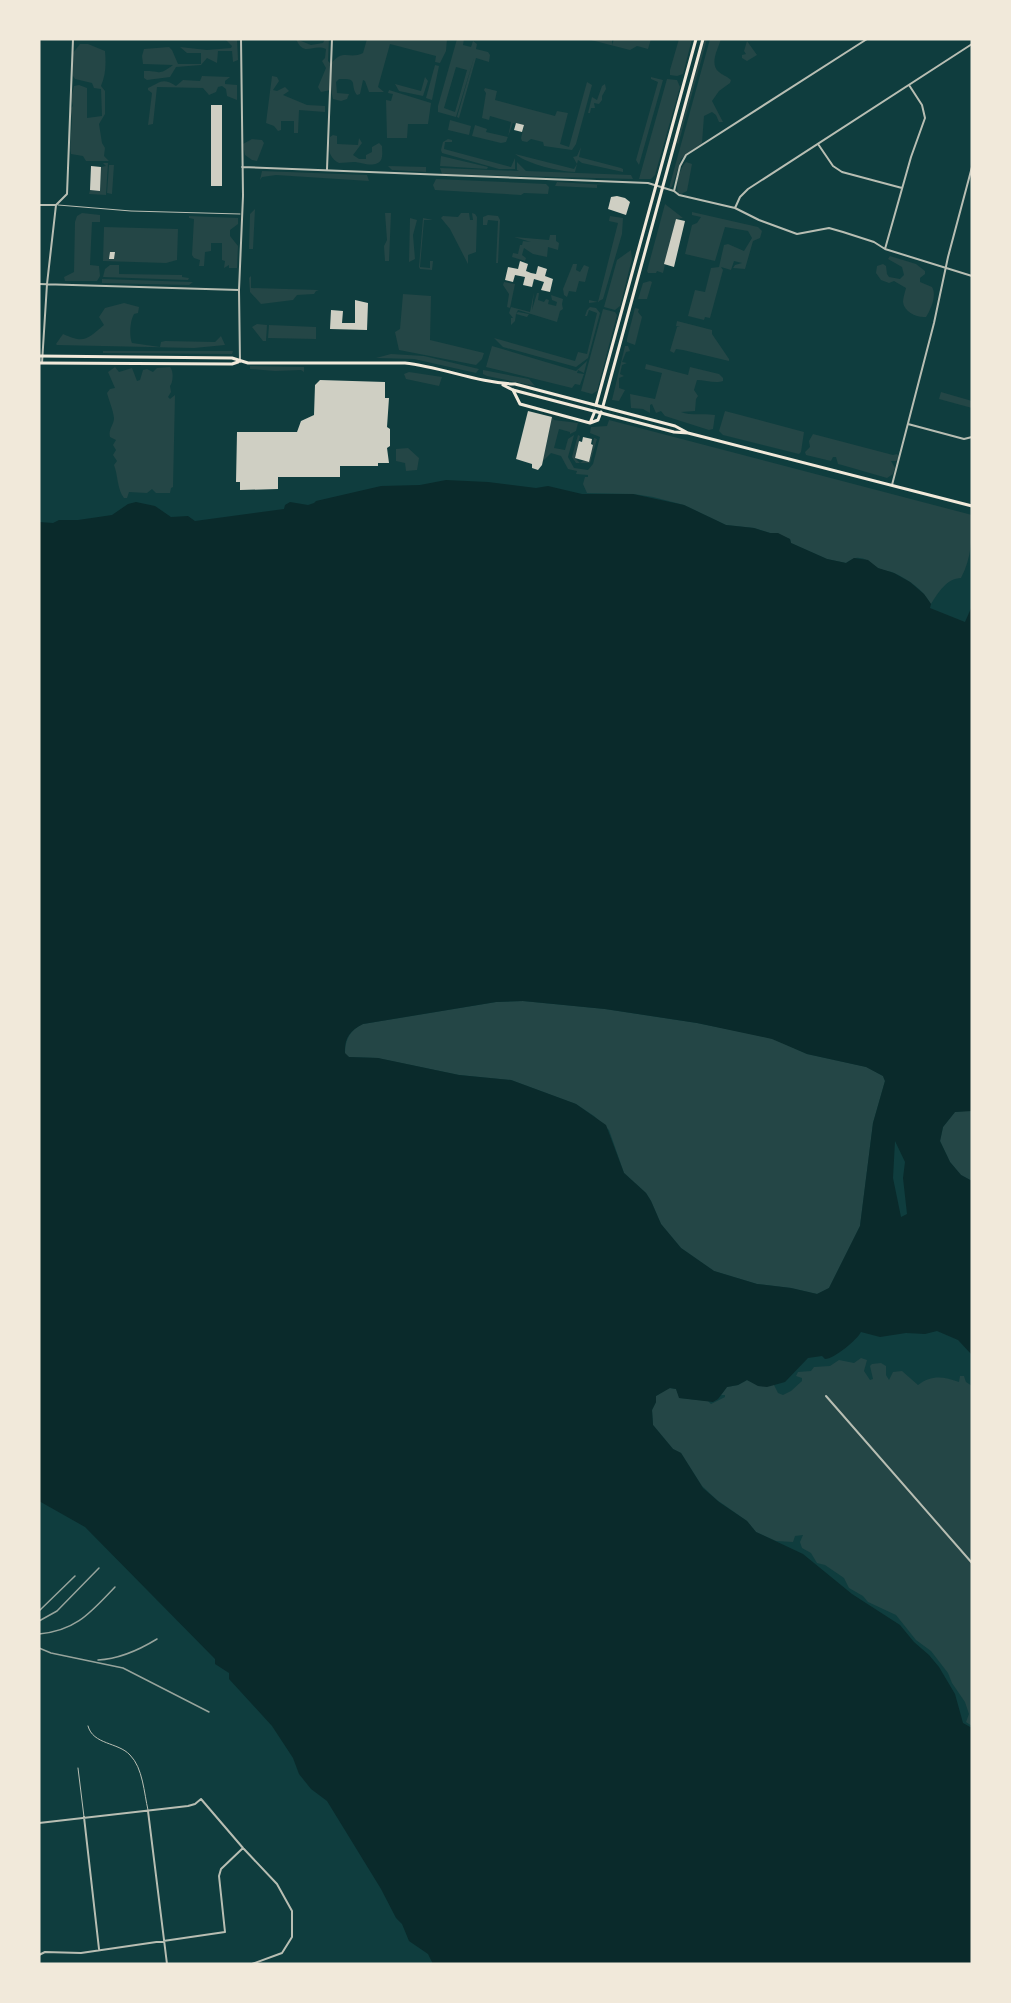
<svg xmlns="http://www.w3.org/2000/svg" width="1011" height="2003" viewBox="0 0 1011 2003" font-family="Commissioner,sans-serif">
<rect width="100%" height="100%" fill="#0f3d3e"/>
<!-- green -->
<path fill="#244646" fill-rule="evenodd" d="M225,39H237L238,60L233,62L232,51H218L217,63L207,58L201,65L176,67L170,77L147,80L144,78V71C161,70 157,77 173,65L143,64L142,56L144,49L169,47L172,50L178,64H201V53H187L180,47L207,50L231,48L232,46Z
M296,39L311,45L323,43L325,39H329L328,61L331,64C343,48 349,60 363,53L367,39H447L446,51L440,63L435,62L436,56L390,44L378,87L384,92H369L365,81L363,80L360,94L357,95C349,84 360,78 339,79L336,82L337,93L349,94L347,99L341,101L333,99L331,90L321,92L318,87L326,68L322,61L325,58L326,49C313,43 304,58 296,39Z
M457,39H464L463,45L471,47L473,41L477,44L476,49L488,52L490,55L489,62L476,58L459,118L457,117L474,58L456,117L438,112V106ZM456,67L467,70L455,112L444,108Z
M587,39H612V45L614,39H651L648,49L637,46L630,50Z
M679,39H692L683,74L677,76L670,75V70Z
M705,39H707L678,145L677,142Z
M710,39H721C718,49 709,64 719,72C722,75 727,76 731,80L730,83L719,91L712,101L723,122H719L716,115L712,112L704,116L702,143L681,159L672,187L669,188Z
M747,41L757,55L747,61L742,58V55L746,54L744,51Z
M80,44H88L105,51C106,63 106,75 101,86L105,91V114L99,124L102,143L105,148L104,156L109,161H86L83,156L71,154C68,139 75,123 70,109L73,106L71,98L74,86L79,85L87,88V118L102,116L101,89L94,88L92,83L75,79L73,76V53Z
M435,65L439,66L432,100L426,98Z
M202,76L230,77L225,81V84L237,85V100L227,96L226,89L222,86L218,87L216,92L209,95L203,88L157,87L153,124L148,125L152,93L148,90V88C160,83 162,77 176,86L183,80L200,81Z
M272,76L277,77L279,81L273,90L277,91L285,87L289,91L283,95L307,105L325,106V112L299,110L298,133H294V121H281V130L278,131L274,126L266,123Z
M425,77L428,81L423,96L399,91L395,84L421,91Z
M651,77L663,80L639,165L636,160L658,82L651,79Z
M667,79L677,80L680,87L655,175L651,179H639Z
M587,82L592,85L576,144L572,150L544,146L543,142L531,139L527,142L522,141L521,138L524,126L513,123L506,142L501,143L472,136L475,125L487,129L486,132L508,137L511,122L490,116L489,120L482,118L486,93L484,90L485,88L497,91L495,100L555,116L557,111L568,113L560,144L569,147Z
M605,84L606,89L602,96V100L599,104L594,103L595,108H591L590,113H588L592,97L597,100L602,86Z
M389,90L431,103L428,124H408L407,138H387L386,100L391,101L393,94L388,93Z
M450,120L471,126L469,135L448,130Z
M333,135L337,136V144L358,145L359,138L362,143L353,155L359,159H366V155L372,152V147L379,143L382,146C382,150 383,156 381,160C375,169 361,162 354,162C349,162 344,163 339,163C328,157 328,149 330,137Z
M252,139L262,140L264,143L257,161L252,160L245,155L243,144Z
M448,139L452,140V142H445L444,149L511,167L515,158V169H499L442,153L441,150L443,142Z
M581,147L579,157L621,168L623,169V172L582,163L578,160L575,172C557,171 530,165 515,154L574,169L577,164L573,157L577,156Z
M441,156L488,167L487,169L440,166Z
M517,162L526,171L631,175L633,179L442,174L440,168L519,171L517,170Z
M686,162L692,164L687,191L681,194L678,193C675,184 680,168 686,162Z
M103,163H108L106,195L89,194L90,190H100L101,167L106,166Z
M109,165H114L112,194L107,193Z
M388,166L426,167V172L392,170Z
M262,171L367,175L369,181L276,175L262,177L260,180Z
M436,179L546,184L549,187L548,194L524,193L521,195L435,190L433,185Z
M557,182L606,185L597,184V188L555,186Z
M665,204L683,218L676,219L663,273L657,271L656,273H648L647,271Z
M255,209L253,249H249L250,214Z
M692,212L758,227L762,231L760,238L753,241L745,269L733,268L735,265L742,263L734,261L731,270L721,267L723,270L710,318L705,317L704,320L688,316L695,290L705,292L711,268L719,267L724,245L728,244L744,251L752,238L748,231L725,227L715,261L685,254L692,225L697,223L701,217L692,215Z
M82,213L100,215V222H92L90,265L99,266L100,276L97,281H65L64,277L74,272L75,222L77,216Z
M385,213H391L389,261H385L384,246L387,240Z
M461,213H469L470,220H473L472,213L475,214L477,217L476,252L468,255V264L450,229L441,218L443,216L458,217Z
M488,215L498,216L500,220L498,263H496L498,221L488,220L487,225H483V217Z
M189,216L238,218V224L230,230V236L238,246L237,268H229V265L224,268L225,261L222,260V243H211V251L205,252L204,266H199L200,260L194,258L192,255L194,219L189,218Z
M610,216L623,218L622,234L603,299L597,302L589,303V300L598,302L618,223L609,221Z
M410,218L417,220L413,235L415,259L409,262Z
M423,218L433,220H424L420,267L430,268V261H433L432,270L420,269L419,267Z
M104,227L178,229L177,260L166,263L103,261Z
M550,235H556V241L559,243L558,250L548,247L547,257L533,254L524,248L522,255L526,258L525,261L512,257L513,253L518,254L520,245H522L523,241L531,242L514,237L549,240Z
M631,250L632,259L620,306L615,310L604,307L617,260Z
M890,256L916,264L925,271V274L920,278V282L932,287C937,295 931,309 926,317C917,318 904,312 903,302C903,298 905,292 906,288L894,281L889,283L881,280L876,273L877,266L883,264L886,266L887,274L889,277L900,279L904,275L902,267L888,259Z
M573,264H577L576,270L580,272L584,265L589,267L585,282L579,281L576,292L569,291L567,297L564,295L563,289Z
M110,265H119V274L182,275V277L189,278L188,280L103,277L105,269Z
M251,276V288L319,290L316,291L314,294L297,295L293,300L261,304L250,292L249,278Z
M102,279L193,282L189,285L102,283Z
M650,281L652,282L647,299H638L643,283Z
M504,282L515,284L510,308L507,307L509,294L503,285Z
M534,292L532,310L537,293H539L538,300L544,302L546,299L549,300L548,304L556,306L557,302L552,300L551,295L563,299L562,304L563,309L560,311L557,322L518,310L516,314L518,312L529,314L527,317L516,314L515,321L511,325V318H513L509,313L511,307L530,312Z
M403,294L431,296L430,340L484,353L482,359L476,365L399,350L395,332L400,329Z
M124,303L139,307L138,313L134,314C130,321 129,336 132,343L160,347L161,342L165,341L215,342L221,336L225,345L194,348L57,345L56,344L63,334C85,344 87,339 104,325L99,317L105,308Z
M590,307L596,308L600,313L588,358L576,367L503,347L494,338L575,361L578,352L587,354L597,313L589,310L587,316H585L587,310Z
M635,308L639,309L638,312L642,317L635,345L627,342V339Z
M603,309L615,312L617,315L597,391L592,394L581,391Z
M677,321L712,330V334L729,359V361L683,350L676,349L674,353L670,351L677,327H680L676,326Z
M257,324L267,325L266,341H263L252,327Z
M269,325L316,327V339L268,338Z
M492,346L576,371L587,361L584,373L578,370L577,373L584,374L580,385L575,384L572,388L486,367Z
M625,346H628L630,351L626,352L622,362L627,363L622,365L620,374L624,376L619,378V388L625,390L619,401L612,400Z
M103,351H233L232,354L103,353Z
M391,354L424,356L479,369L476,373L414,359L376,358Z
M646,364L688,375L690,367L719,374L723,378V381C716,384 705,380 697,380L694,390L698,396L696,399L695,411L681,412C691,416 704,413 715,415L713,429L709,430L665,416L661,411L656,413L652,404L650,405V413L643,409L631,408L630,394L655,399L662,373L645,369Z
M250,366L304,367V372L301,370L275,371L250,369Z
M170,367C174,371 173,383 170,386L171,392L168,397L170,399L175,395L173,487L171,488L170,493H156L152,489L147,493L129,492L127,498H124C117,489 118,475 114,465L117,461L113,455L116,450L113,445L116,440L110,437C108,429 114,425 114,418C113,409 109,401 107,393L110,389L115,388L108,372L115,367L119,372L132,368L137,381L140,380L143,370L147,369L153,372L157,368Z
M483,370L529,379L535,386L487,376L483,374Z
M409,372L442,377L439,386L406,379L404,374Z
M941,392L972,401V408L939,399Z
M725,411L804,432L801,452L799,454L723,435L719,431Z
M552,417L554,420L578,423L576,431L570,434V432L559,429L554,448L565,450L568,439L574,435L568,457L574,468L588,470L593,464L600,437L590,433L591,427L607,426L609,420L972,515C972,537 972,557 961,578C947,578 938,593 931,604C923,590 908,579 894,573C890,571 885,571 880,569C873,566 868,558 859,558C854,557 850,561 846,563L827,559L791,543L790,539L754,528L726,525L684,505L653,497L633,494L587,493L583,484L585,477H588V475L576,474L577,471L568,469L561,456L551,453L542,462Z
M813,434L893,455L897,454L899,457L896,461H891L895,468L893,474L887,478L842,465L838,464L836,457H833L831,461L806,455L805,452L810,447L809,441Z
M578,435L580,436L575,458L580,463L583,461H589L594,438L597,439L590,463H576L572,457Z
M408,448L419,458L417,470L406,471L405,463L396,461V449Z
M523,1001L605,1009L697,1023L772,1038L807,1054L867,1067L883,1076L885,1081L873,1123L860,1226L829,1288L817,1294L791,1288L757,1284L714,1271L681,1248L661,1224L651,1201L646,1193L624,1173L609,1130L594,1116L576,1104L511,1080L459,1075L377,1058L349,1057L345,1054C345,1039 350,1030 363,1024L496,1002Z
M965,1111H972V1181L961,1175L950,1162L940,1141L943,1127L955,1112Z
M861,1358L867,1360L864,1371L870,1380L873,1379L870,1366L872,1364L881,1363L886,1366V1375L889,1380L893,1372L902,1371L918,1385C931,1375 943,1376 959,1382L960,1376H964L966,1382L972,1386V1726L966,1722L969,1714L965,1702L952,1683L948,1673L931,1651L916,1640L896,1615L868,1602L863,1596L849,1588L844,1578L825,1565L817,1563L811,1553L802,1548L800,1542L803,1535L795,1536L793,1542L776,1541L756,1532L747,1521L717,1500L702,1486L681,1453L673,1449L653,1425L652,1410L656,1402V1396L669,1388L676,1389L680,1398L708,1401L711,1404L725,1397V1395H721L727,1387L738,1385L747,1380L760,1386L774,1385L778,1393L783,1395L791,1391L802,1381V1378L796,1376L798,1372L811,1371L814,1367L830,1366L839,1360L854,1363Z"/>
<!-- water -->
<path fill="#0a2a2b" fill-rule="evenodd" d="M446,480L488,482L536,488L548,486L582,494H633L684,505L726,525L754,528L770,533H778L790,539L791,543L827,559L846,563L854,558L868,560L878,568L894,573L910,582L924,594L931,604L930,608L965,622L972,606V1111L955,1112L943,1127L940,1141L950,1162L961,1175L972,1181V1355L958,1340L937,1331L925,1334L906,1333L880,1337L861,1332C857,1340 834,1359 825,1359L822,1356L808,1358L785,1382L767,1387L758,1386L747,1380L738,1385L727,1387L718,1399L713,1402L679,1398L676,1389L670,1388L656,1396V1402L652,1410L653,1425L673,1449L681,1453L703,1488L719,1502L747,1521L756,1532L803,1554L852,1594L900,1625L914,1642L929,1655L939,1667L955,1694L963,1723L972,1728V1964H433L428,1954L409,1941L402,1924L396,1918L381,1889L327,1801L311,1789L299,1774L293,1758L272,1726L229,1679V1673L215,1664V1659L85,1527L39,1501V522L53,523L59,520H78L112,515L128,504L136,502L155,506L171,517L188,516L195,521L284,509L285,505L290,502L308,505L314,503L316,501L381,486L420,485ZM523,1001L605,1009L697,1023L772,1039L807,1054L866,1067L883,1076L885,1081L873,1123L860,1226L829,1288L817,1294L791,1288L757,1284L714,1271L681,1248L661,1224L651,1201L646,1193L624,1173L606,1125L576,1104L511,1080L459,1075L378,1058L349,1057L345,1053C344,1039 350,1030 363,1024L496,1002ZM895,1141L905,1162L903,1178L907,1214L901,1217L893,1178Z"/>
<!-- building -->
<path fill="#cfcfc3" d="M211,105H222V186H211Z
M516,123L524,125L522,132L514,130Z
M91,166L101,167L100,191L90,190Z
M617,196L625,198L630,202L626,215L608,209L611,197Z
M676,219L685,221L674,267L664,264Z
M110,252H115L114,259H109Z
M520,261L528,264L526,271L531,273L536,274L538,266L547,269L545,276L553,279L550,292L541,290L544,282L534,279L532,287L523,285L525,277L515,275L513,282L505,280L508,267L518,269Z
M355,300L368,303L367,330L330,329L331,310L343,311L342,323H355Z
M320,380L385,382V398H389L387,427L390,429V446L387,448L389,463H378V466H340V477H278V489L240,490V482H236L237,432H297L301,421L314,415L315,385Z
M528,411L552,417L542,465L538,470L532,468V464L516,459Z
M583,437L592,439L591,444L593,445L589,462L575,458L579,441L582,442Z"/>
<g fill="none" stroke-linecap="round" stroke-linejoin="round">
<!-- service -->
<path stroke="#b8beb3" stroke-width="1" d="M58,205L131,211L240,214
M88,1726C93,1745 118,1742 130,1755C143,1768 144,1793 148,1810
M78,1768L84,1817"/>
<!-- minor -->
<path stroke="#b8beb3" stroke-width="2" d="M818,144L833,166L842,172L902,188
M242,167L648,183L674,191L679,195L735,208L759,220L797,234L829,228L843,232L874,242L885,249L972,276
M327,169L332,39
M674,191L680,166L686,155L867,39
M39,205H56
M735,208L740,197L748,189L972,44
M885,249L911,157L925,118L922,105L909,85
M39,284L239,290
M240,362L239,290L243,196L241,39
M42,363L47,284L56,205L67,194L73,39
M908,424L964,439L972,437
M892,485L934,323L948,257L972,167
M826,1396L972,1563
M148,1811L167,1964
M84,1817L99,1949
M39,1823L188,1806L195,1804L201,1799L243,1848L277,1884L292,1911V1937L282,1953L252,1964
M39,1955L45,1952L81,1953L225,1932L219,1876L221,1869L243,1848"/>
<!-- secondary -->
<path stroke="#f1e9da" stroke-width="3" d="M513,390L520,404L590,423L598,420L601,412
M596,405L696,39
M603,406L703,39
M590,423L595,411"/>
<!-- primary -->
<path stroke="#f1e9da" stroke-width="3" d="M39,356L232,358L248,363H405C442,367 478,383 515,384L675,426L688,433
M39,363L232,364L238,362
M503,385L513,390L674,432L688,433L972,506"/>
<!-- rail -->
<path stroke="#97a49c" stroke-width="1.5" d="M39,1611L75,1576
M39,1621L57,1611L99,1568
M39,1634C76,1631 91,1612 115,1587
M39,1648L51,1653L123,1668L209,1712
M98,1660C120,1659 139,1650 157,1639"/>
</g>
<!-- border -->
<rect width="1011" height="2003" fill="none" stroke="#f1e9da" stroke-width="81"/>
</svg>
